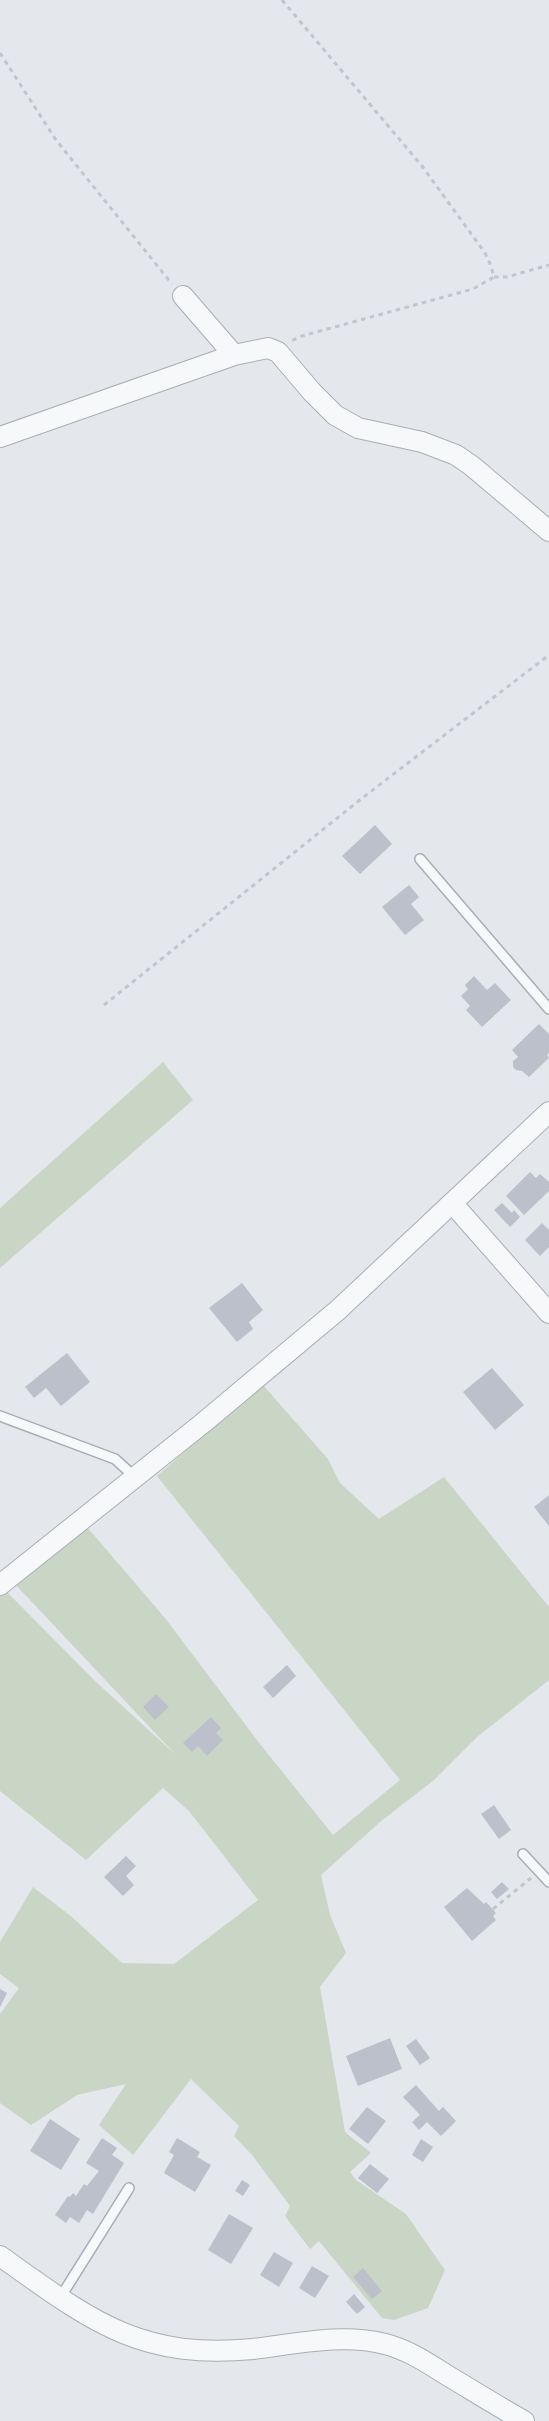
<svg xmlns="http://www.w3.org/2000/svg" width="549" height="2421" viewBox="0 0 549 2421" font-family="Cabin,sans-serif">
<rect width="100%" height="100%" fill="#e4e7ec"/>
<!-- green -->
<path fill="#c9d6c5" d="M163,1062L193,1100L0,1268V1208Z
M262,1384L328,1459L340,1483L379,1519L444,1477L549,1607V1680L477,1737L434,1780L380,1822L321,1875L330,1915L346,1953L320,1987L345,2132L371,2153L350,2172L356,2180L406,2214L445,2270L428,2308L394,2320L382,2318L319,2241L310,2249L285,2216L290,2206L252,2155L234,2136L239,2126L191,2079L133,2155L99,2125L126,2084L77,2095L31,2125L0,2103V2014L19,1988L0,1974V1942L33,1887L72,1917L122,1963L174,1964L258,1900L189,1811L163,1788L86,1860L0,1791V1593L4,1589L95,1681L175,1754L13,1582L87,1527L165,1618L260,1744L333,1835L400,1780L157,1476Z"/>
<!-- building -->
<path fill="#bbc0ca" d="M375,825L392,844L360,874L342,856Z
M409,885L419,897L411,904L424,920L405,935L382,907Z
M474,976L487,990L495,983L511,1000L482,1027L466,1010L470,1006L461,996L468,989L465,985Z
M539,1024L549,1034V1053L547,1055L549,1058L529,1077L522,1071L516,1070L513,1067V1061L518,1057L512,1050Z
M530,1172L536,1178L540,1174L549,1182V1191L524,1215L506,1196Z
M502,1203L512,1213L514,1210L520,1217L510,1227L494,1210Z
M542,1223L549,1230V1247L540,1256L525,1240Z
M242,1283L263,1310L249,1322L253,1329L237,1342L209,1308Z
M67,1353L90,1382L61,1406L46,1388L34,1398L25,1387Z
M492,1368L524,1405L495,1430L463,1392Z
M549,1495V1526L534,1507Z
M287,1665L296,1676L273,1698L263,1687Z
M156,1694L169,1707L155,1720L143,1707Z
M211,1717L221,1728L216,1733L223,1740L207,1756L198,1746L192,1752L183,1743Z
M494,1805L511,1830L499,1839L481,1814Z
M126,1856L136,1866L126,1876L134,1885L123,1896L104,1877Z
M502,1882L509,1889L497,1899L491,1892Z
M467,1888L484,1904L486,1902L496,1913L493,1916L496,1920L472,1941L444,1907Z
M0,1989L7,1993L0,2007Z
M390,2038L402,2069L358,2086L346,2056Z
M416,2039L430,2058L420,2065L406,2046Z
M416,2085L439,2111L443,2107L456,2121L441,2136L427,2122L419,2130L412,2122L420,2115L403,2097Z
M367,2107L386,2121L368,2144L349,2129Z
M50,2119L80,2139L61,2170L30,2151Z
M102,2138L117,2148L112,2155L124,2163L93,2214L87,2210L79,2223L70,2217L66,2223L55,2215L68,2196L70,2197L73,2193L76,2196L84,2184L87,2186L99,2171L86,2163Z
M177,2138L200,2152L197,2157L211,2165L195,2192L164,2173L174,2155L169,2152Z
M421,2139L433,2147L423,2162L412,2155Z
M370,2164L389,2179L377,2193L358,2178Z
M242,2180L250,2185L243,2196L235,2191Z
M229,2214L253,2228L231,2264L208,2250Z
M274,2252L293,2263L279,2287L260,2275Z
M312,2266L329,2276L315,2298L299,2288Z
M363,2268L382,2291L372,2299L353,2277Z
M354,2294L365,2307L357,2314L346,2302Z"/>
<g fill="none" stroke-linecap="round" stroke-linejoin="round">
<!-- service casing -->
<g stroke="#a9aeb7" stroke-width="12">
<path id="service" d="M420,859L549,1009
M0,1416L115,1459L136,1478
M523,1854L549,1882
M60,2298L129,2188"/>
</g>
<!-- minor casing -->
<g stroke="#a9aeb7" stroke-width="22">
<path id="minor" d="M183,296L234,355
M0,437L234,355L268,348L278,352L312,392L335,415L358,428L422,442L456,455L472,466L549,531
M453,1204L549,1313
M0,1585L203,1423L338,1310L549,1112
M0,2256C89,2319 138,2360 253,2349C296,2344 342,2333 385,2344C409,2350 429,2364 450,2377C475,2392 499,2407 524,2421"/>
</g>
<!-- path -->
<path stroke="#c2c5cb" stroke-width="3" stroke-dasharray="4.5 4.5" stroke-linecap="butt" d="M282,0L422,166L485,253L491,266L494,277L473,289L302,336L291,341
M0,53L56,140L172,284
M494,277H507L549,265
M104,1005L361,799L549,655
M493,1909L531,1878"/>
<!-- service -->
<use href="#service" stroke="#f7f8fa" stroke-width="9"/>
<!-- minor -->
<use href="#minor" stroke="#f7f8fa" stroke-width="20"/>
</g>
</svg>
